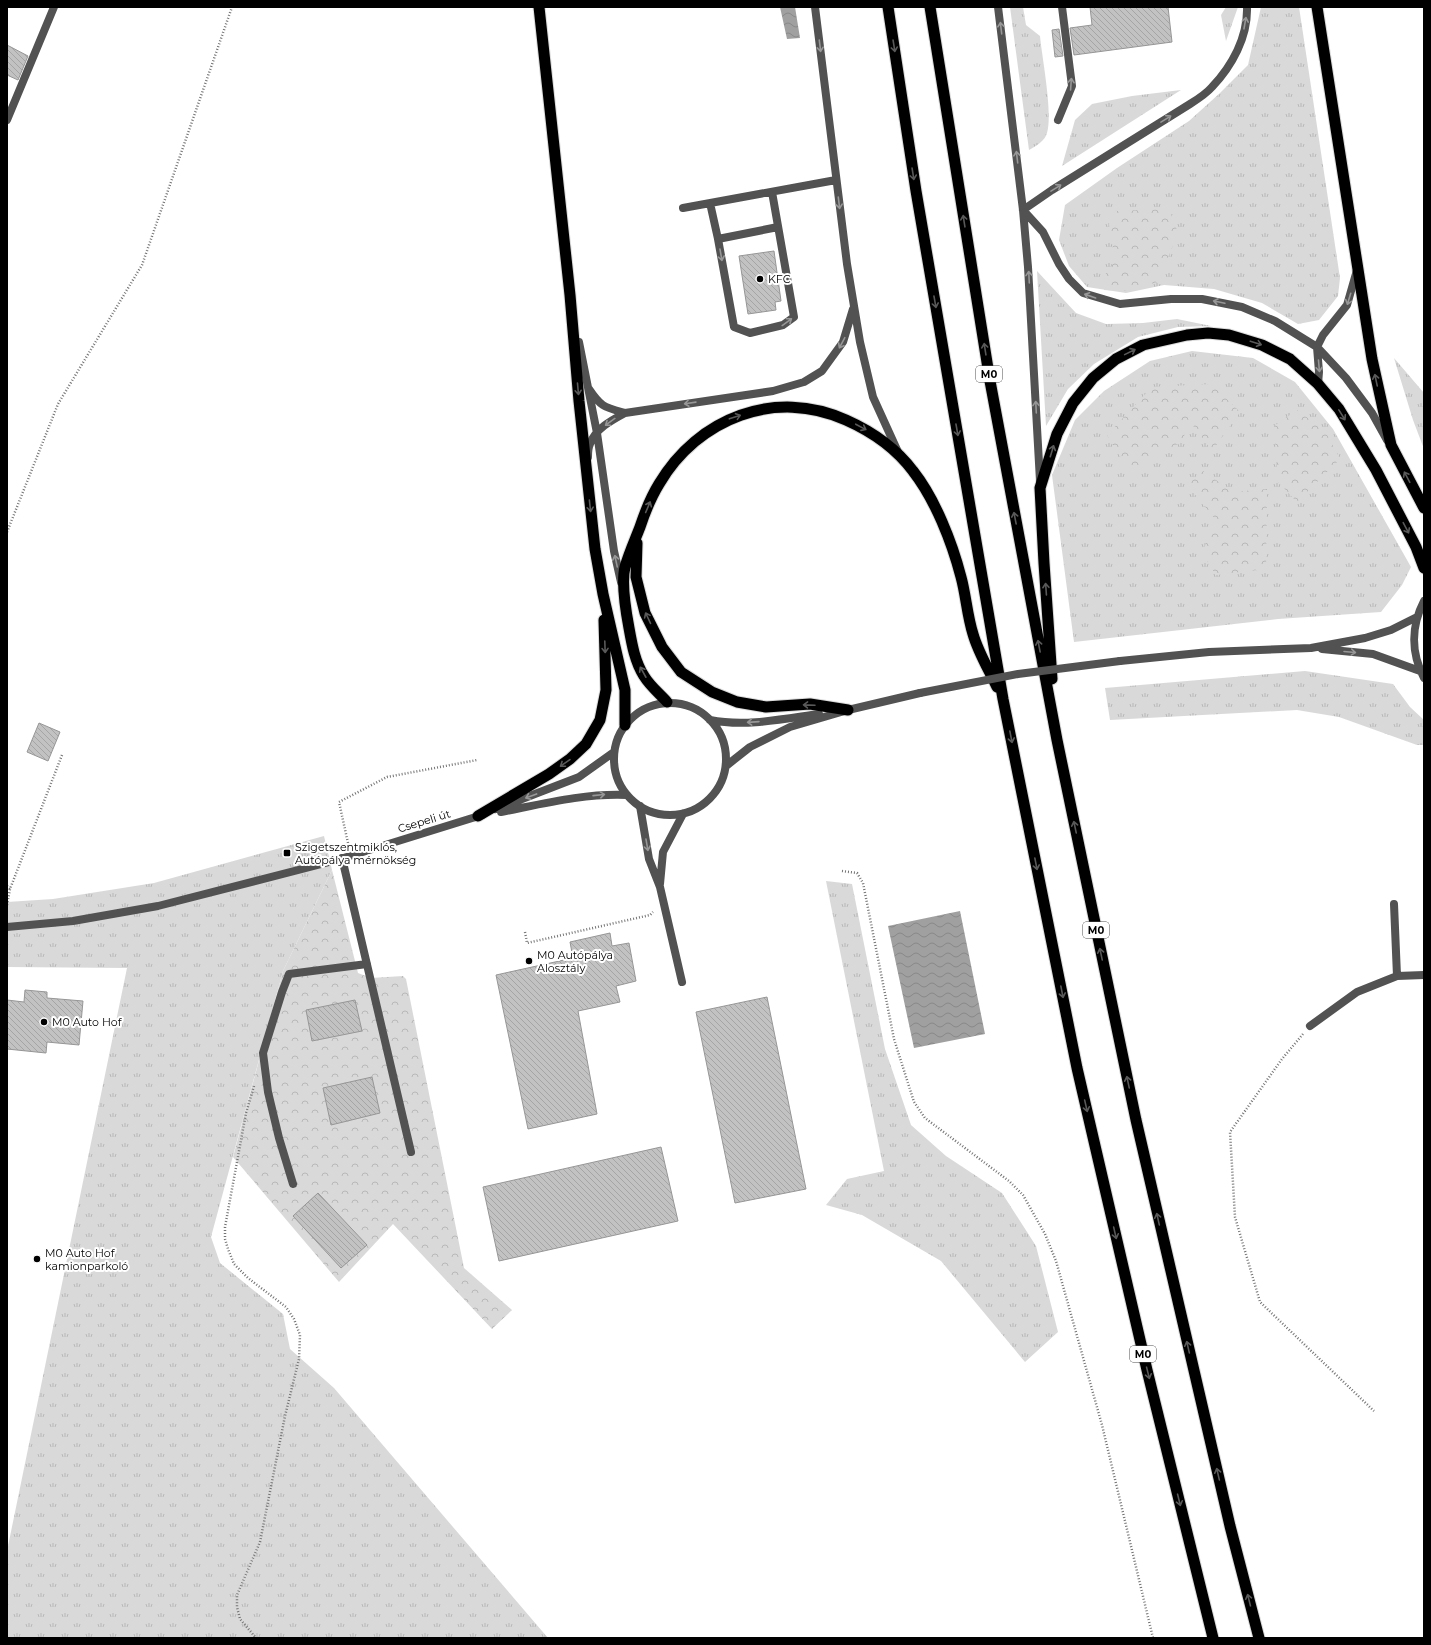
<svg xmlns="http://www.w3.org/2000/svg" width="1431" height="1645" viewBox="0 0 1431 1645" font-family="Montserrat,sans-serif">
<defs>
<pattern id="grass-tufts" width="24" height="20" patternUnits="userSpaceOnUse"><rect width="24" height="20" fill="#d9d9d9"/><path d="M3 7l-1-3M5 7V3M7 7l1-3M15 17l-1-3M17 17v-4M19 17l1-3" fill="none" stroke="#b8b8b8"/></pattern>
<pattern id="forest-crowns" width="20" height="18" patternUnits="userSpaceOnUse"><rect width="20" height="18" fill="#d9d9d9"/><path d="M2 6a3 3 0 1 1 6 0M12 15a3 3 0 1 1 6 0" fill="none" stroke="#b8b8b8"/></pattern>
<pattern id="water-waves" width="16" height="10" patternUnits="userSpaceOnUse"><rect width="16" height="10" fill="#a0a0a0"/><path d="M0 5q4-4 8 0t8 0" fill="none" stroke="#888"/></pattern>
<pattern id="building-back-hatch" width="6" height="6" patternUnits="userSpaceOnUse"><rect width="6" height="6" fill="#c2c2c2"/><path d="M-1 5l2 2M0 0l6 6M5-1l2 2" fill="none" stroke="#a5a5a5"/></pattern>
</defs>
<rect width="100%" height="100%" fill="#fff"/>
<!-- grass -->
<path fill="url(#grass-tufts)" d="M1010,7H1023L1026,25L1040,36C1042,58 1053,113 1047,133C1045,141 1036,146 1029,150Z
M1226,7H1238L1226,41L1221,15Z
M1261,7H1299L1340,278L1338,296L1319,320L1298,324L1262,303L1214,289L1164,285L1126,293L1087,287L1069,266L1059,240L1065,205L1117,168L1189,121L1220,93L1248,65Z
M1181,90L1062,166L1075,120L1092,104L1132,96Z
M1037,271L1076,313L1106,324L1143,323L1177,319L1211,326L1178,327L1138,337L1094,364L1068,389L1046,426Z
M1192,351L1253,358L1295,382L1333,429L1411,567L1402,585L1381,612L1278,619L1074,642L1052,475L1075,420L1104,391L1150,361Z
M1394,358L1424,393V449L1413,420Z
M1305,671L1393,684L1410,707L1424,720V745H1417L1339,717L1297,710L1110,720L1105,688Z
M324,836L332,870L283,971L211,1237L220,1263L283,1314L290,1349L334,1388L548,1638H7V1551L127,968L7,967V902L53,899L154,883Z
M826,881L852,884L885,1049L911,1125L946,1156L1002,1193L1036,1246L1058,1332L1025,1362L941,1261L862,1215L826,1205L847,1179L884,1171Z"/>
<!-- forest -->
<path fill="url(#forest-crowns)" d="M1169,209L1178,233L1158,282L1124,291L1104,290L1102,279L1115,261L1109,224L1114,211Z
M1211,384L1240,412L1212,451L1188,419L1183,441L1129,471L1107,435L1152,387Z
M1297,410L1325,431L1340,459L1297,502L1278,482L1274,426Z
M1203,471L1233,492L1267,489L1266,569L1216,575L1202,553L1216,520L1187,485Z
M332,870L358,973L371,978L403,976L406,979L464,1268L512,1310L492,1329L393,1224L339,1282L233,1157L283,971Z"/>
<!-- water -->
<path fill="url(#water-waves)" d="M780,7H795L800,38L787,39Z
M960,911L985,1034L914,1048L888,926Z"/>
<!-- building -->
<path fill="url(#building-back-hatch)" stroke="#969696" d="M1090,7H1168L1172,42L1074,55L1070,28L1092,25Z
M1059,29L1063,56L1055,57L1052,30Z
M7,45L28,56L18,80L7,75Z
M774,251L781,301L775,302L776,310L748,314L739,256Z
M39,723L60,732L48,761L27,752Z
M610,933L612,946L629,943L636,981L616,986L620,1002L578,1011L597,1114L528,1129L496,975L573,958L570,942Z
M25,990L47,992V998L83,1001L79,1045L47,1042L46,1053L7,1049V1000L24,1002Z
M767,997L806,1189L735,1203L696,1012Z
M355,1000L362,1031L312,1041L306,1010Z
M372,1077L380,1113L331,1125L323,1088Z
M661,1147L678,1221L499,1261L483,1187Z
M318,1193L367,1245L341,1268L293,1216Z"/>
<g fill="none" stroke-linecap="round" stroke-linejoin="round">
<!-- trunk casing -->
<g stroke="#dbdbdb" stroke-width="13">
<path id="trunk" d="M539,7L570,295L579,401L595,549L603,594L625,690V725
M888,7L916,191L1003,699L1077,1068L1147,1370L1213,1638
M930,7L990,381L1057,740L1136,1120L1230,1526L1259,1638
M1317,7L1372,359L1391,445L1424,508
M637,543L636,577L645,613L662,647L681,672L712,692L737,702L766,707L810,704L848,710
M1052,679L1044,563L1040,488L1057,434L1073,403L1093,378L1116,359L1143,345L1187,335L1208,333L1229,335L1262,345L1290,359L1318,384L1339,409L1376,470L1416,547L1424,568
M667,702C660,694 650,686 644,676C635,662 632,645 629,628C626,612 621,583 625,567C629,553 635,540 640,527C645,512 651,497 659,484C698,418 775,388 846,420C873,432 895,447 913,471C935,499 952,542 961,577C966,595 967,615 973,634C978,652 989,670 997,687
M478,816L549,774L570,759L586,744L600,720L606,690L604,620"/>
</g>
<!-- path -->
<path stroke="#747474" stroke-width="2.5" stroke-dasharray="1 2" stroke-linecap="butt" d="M7,532L58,404L142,265L232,7
M348,843L339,802L387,777L477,760
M842,871L857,873L863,883L894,1039L914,1102L925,1118L1009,1181L1023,1195L1045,1234L1056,1261L1102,1425L1153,1638
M7,886L10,889
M7,905L10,889L62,755
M525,932L527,943L650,915L653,912
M1303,1034L1282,1059L1230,1132L1235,1217L1260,1302L1374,1411
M254,1086L246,1113L225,1227V1239L228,1249L234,1264L248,1278L286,1307L294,1319L300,1335L299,1359L285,1416L260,1542L237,1595V1607L240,1619L256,1638"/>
<!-- service -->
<path stroke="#525252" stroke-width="8" d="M815,7L847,264L860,342L873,397L898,452
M998,7L1023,210L1028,267L1040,481
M1058,120L1072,86L1062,7
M710,203L718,239L734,327L750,333L783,325L794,317L772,192
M683,208L836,180
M1023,210L1043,232L1059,264L1069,279L1083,293L1120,304L1171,299H1202L1242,307L1275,321L1317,347L1346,378L1372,413L1387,440
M1023,210L1052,190L1190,104C1198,99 1206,94 1212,87C1232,66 1248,37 1247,7
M718,239L778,227
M579,342L597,433L614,551L621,582
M1318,384L1319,372L1317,347L1323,335L1347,305L1357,270
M589,389C601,407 604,407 625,413
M588,457C588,453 588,448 590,444C595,429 612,420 625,413L773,391L804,382L822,371L843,342L853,309
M640,806L649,859L660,887L682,982
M342,858L411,1152
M660,884L663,852L683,814
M1394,904L1397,976
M1310,1026L1357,992L1397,976L1424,975
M293,1184L279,1138L268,1092L263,1053L282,992L289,974L367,964"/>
<!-- minor -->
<path stroke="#525252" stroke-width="8" d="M7,120L54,7"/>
<!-- tertiary -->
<path stroke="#525252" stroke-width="8" d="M1424,601C1411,626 1411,653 1424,678
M1322,649L1373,654L1420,671
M1120,661L1209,652L1311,648L1365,638L1391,630L1417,617
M614 759a56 56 0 1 1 112 0a56 56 0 1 1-112 0Z
M710,720C746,727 783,719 819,714
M726,766L750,747L790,727L848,710L920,693
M496,809L579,777L614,752
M501,812C542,804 585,793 627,795
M7,927L73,921L158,906L337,860L482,815"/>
<!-- trunk -->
<use href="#trunk" stroke="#000" stroke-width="11"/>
<!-- tertiary-bridge -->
<path stroke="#525252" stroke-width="8" d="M920,693L1018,674L1120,661"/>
</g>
<!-- one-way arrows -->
<defs><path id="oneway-shaft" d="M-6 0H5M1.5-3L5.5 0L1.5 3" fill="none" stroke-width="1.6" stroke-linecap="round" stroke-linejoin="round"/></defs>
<g stroke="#979797">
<use href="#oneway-shaft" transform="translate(1245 23) rotate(-80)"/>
<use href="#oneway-shaft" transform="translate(1001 28) rotate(-97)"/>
<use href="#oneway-shaft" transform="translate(820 46) rotate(83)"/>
<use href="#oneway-shaft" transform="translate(1071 84) rotate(-86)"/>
<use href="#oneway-shaft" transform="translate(1166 119) rotate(-32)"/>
<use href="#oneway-shaft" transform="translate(1017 157) rotate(-97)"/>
<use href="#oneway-shaft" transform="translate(1056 188) rotate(-32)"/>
<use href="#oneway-shaft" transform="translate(839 203) rotate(83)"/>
<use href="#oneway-shaft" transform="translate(721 255) rotate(80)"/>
<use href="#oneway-shaft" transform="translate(1029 277) rotate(-93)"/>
<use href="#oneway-shaft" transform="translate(1090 296) rotate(-161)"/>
<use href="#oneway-shaft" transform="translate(1349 299) rotate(107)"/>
<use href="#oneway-shaft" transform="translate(1219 302) rotate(-168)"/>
<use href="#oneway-shaft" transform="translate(787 322) rotate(-36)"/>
<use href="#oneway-shaft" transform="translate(842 343) rotate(118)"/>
<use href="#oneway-shaft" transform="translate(1319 366) rotate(85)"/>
<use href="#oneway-shaft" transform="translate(690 403) rotate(172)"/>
<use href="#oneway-shaft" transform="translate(1036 407) rotate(-93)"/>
<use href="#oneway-shaft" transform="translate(610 422) rotate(144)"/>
<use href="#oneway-shaft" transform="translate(616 561) rotate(-102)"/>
<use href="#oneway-shaft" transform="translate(1350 652) rotate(5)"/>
<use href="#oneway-shaft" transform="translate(753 722) rotate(176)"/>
<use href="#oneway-shaft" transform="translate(599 795) rotate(-6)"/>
<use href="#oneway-shaft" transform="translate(531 796) rotate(160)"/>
<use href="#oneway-shaft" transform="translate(647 845) rotate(80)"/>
</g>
<g stroke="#595959">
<use href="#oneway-shaft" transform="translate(894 46) rotate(81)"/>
<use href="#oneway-shaft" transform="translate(913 174) rotate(81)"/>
<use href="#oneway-shaft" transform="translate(964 221) rotate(-99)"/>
<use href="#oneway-shaft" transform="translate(935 302) rotate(80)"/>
<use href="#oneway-shaft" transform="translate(1256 343) rotate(18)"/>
<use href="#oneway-shaft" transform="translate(985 349) rotate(-99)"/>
<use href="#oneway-shaft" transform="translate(1130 352) rotate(-26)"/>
<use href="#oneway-shaft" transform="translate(1376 380) rotate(-102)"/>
<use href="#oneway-shaft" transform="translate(578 389) rotate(85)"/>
<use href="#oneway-shaft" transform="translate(1342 415) rotate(58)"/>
<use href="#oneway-shaft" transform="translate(735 417) rotate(-18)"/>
<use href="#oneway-shaft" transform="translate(861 427) rotate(28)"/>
<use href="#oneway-shaft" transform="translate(957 430) rotate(80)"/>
<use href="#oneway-shaft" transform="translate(1052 451) rotate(-73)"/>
<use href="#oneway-shaft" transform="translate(1407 477) rotate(-118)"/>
<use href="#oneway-shaft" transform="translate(590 506) rotate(84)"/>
<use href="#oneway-shaft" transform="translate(648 507) rotate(-67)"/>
<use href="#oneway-shaft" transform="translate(1015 518) rotate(-101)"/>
<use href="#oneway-shaft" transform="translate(1406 528) rotate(62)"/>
<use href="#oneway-shaft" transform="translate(1046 589) rotate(-94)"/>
<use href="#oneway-shaft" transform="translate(648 618) rotate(-115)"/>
<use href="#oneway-shaft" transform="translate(1039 646) rotate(-101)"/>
<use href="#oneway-shaft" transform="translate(605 647) rotate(88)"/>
<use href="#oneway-shaft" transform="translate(643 672) rotate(-119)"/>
<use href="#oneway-shaft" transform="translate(809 705) rotate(-178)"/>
<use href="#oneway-shaft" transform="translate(1011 737) rotate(79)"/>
<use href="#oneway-shaft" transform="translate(565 763) rotate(145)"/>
<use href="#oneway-shaft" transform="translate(1075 827) rotate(-102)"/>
<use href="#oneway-shaft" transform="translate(1036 864) rotate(79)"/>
<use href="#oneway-shaft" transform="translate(1101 954) rotate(-102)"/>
<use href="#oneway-shaft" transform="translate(1062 992) rotate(79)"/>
<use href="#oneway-shaft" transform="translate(1128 1082) rotate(-102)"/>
<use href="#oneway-shaft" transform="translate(1086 1106) rotate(77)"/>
<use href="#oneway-shaft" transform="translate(1158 1219) rotate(-103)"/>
<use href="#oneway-shaft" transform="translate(1115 1233) rotate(77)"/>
<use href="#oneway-shaft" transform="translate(1188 1347) rotate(-103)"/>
<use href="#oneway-shaft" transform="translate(1148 1373) rotate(76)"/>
<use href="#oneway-shaft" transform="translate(1218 1474) rotate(-103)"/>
<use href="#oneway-shaft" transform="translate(1179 1500) rotate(76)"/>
<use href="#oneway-shaft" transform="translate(1249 1600) rotate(-104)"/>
</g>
<!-- markers -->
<g fill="#000" stroke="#fff" stroke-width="1.5">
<circle cx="760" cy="279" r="4"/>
<rect x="283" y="849" width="8" height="8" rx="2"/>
<circle cx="529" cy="961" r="4"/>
<circle cx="44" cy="1022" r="4"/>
<circle cx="37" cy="1259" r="4"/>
</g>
<g text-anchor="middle" stroke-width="4" stroke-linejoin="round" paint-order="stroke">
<!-- shield labels -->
<g fill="#fff" stroke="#4c4c4c" stroke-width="1">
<rect x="976" y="366" width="26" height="16" rx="3"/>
<rect x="1083" y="922" width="26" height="16" rx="3"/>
<rect x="1130" y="1346" width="26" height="16" rx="3"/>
</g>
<g font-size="10" font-weight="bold" fill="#000">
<text x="989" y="378">M0</text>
<text x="1096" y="934">M0</text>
<text x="1143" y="1358">M0</text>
</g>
<!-- poi labels -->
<g font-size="11" fill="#000" stroke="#fff" text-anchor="start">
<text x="768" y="283">KFC</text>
<text x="295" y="851">Szigetszentmiklós,<tspan x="295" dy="13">Autópálya mérnökség</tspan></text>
<text x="537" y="959">M0 Autópálya<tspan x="537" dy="13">Alosztály</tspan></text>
<text x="52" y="1026">M0 Auto Hof</text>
<text x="45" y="1257">M0 Auto Hof<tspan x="45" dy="13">kamionparkoló</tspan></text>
</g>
<!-- street labels -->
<g font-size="11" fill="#000" stroke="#fff">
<text transform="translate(424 821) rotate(-17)" y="4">Csepeli út</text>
</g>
</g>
<!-- border -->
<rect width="1431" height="1645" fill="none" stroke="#000000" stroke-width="16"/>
</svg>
